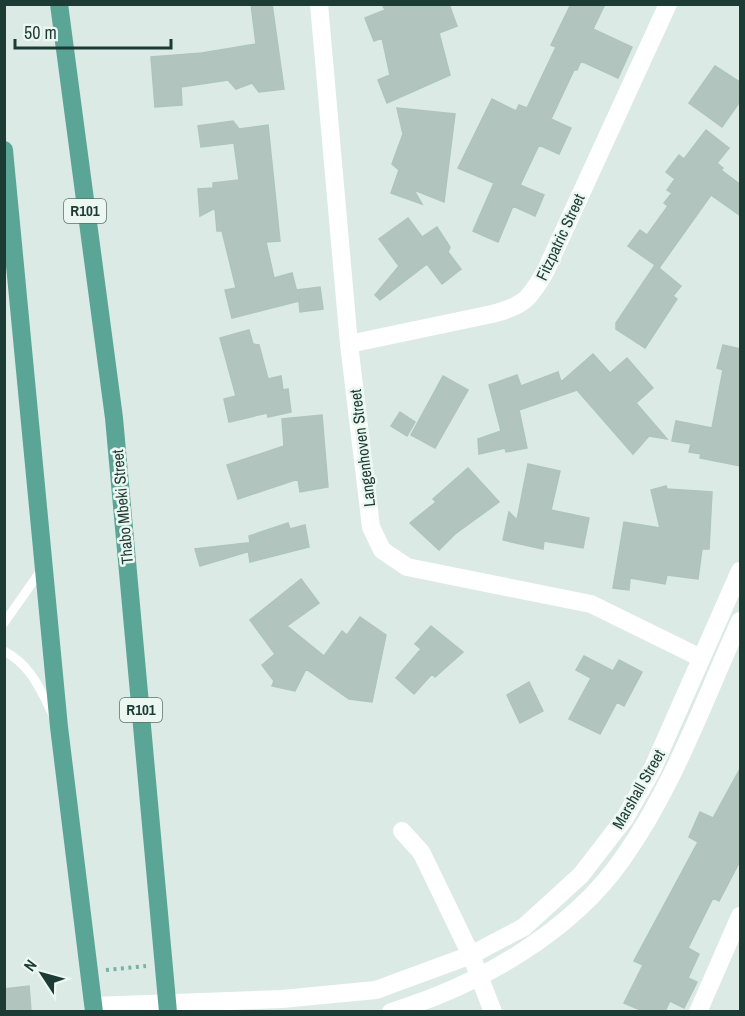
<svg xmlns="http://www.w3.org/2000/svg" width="745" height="1016" viewBox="0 0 745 1016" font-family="'Archivo Narrow',sans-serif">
<rect width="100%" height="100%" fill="#dceae5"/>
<!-- building -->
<path fill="#b1c5be" stroke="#aec4bd" stroke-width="1.5" d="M251,4H272L284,89L259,92L252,83L236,89L228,80L181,87L182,105L155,107L151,57L202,53L256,44Z
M382,4H449L457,26L439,33L450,75L387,103L378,80L390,75L382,38L374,41L365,18L385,10Z
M571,4H605L593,29L632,47L618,78L581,61L577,70H574L551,119L571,128L559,154L539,145L520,185L544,195L535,216L513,206L498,242L473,231L494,183L458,168L492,99L516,111L519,105L527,108L556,47L551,45Z
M715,66L741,83V100L722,127L689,103Z
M397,108L455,114L444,202L414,190L422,204L391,193L399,170L392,164L403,134Z
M233,121L239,129L268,125L280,241L266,242L274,278L292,273L299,300L297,290L320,287L323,309L300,312L299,301L232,318L225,290L236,288L222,231H217L215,208L200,216L198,189L213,188V183L239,180L234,143L201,147L198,126Z
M706,130L729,148L717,163L723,168L721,170L741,185V216L711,195L659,268L681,286L673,296L677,299L645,348L616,329V323L655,265L628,246L640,230L647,235L668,206L664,203L672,193L667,190L675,179L666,172L679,155L684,159Z
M408,218L422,237L437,227L450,247L448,252L461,269L442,284L427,264L380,300L375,295L399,266L379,239Z
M249,330L253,344L259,345L268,379L281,376L283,390L288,389L291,412L268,417L267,413L229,422L224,399L236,396L220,338Z
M723,345L741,349V466L700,458L701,454L689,452L691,444L672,441L676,421L712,428L723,370L717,368Z
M593,354L610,373L627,358L653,388L636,403L667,439L649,436L633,454L577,390L519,410L527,448L506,452L505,448L479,454L478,439L501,431L489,385L517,375L521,386L558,372L561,382Z
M443,376L468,390L435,448L411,435Z
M400,412L415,422L407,436L391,426Z
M322,415L328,487L300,492L298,479L238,499L227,465L284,446L282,419Z
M528,464L560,471L551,510L589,518L583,548L544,541L543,549L503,540L509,512L517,520Z
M468,468L499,502L455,534L439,550L410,523L436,502L433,499Z
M666,486L667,489L712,492L709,549H702L698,579L667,575L665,584L630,578L629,590L613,588L624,522L660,528L651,490Z
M288,523L290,529L305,525L309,547L250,562L247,543H250L249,536Z
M246,543L247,552L200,566L195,549Z
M301,579L319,603L287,626L324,656L342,631L347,635L360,617L386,635L372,702L349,699L306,669L295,691L272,686L274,681L262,665L275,654L250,620Z
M431,626L463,652L435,677L432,674L414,694L396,678L421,649L415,644Z
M584,656L613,671L619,660L642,672L624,706L617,702L600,734L569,719L591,678L576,670Z
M529,682L543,711L520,723L507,695Z
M741,767V859L719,901L713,898L688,948L699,954L688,978L697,982L684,1008L670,1001L665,1011H643L624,1003L643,965L634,961L698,842L689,837L700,812L713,818Z
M29,986L31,1011H4V989Z"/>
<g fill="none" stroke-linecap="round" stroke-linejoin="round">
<!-- path -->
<path stroke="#79b2a4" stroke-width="4" stroke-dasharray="3 4.5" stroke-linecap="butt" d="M106,970L146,966"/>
<!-- service -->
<path stroke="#fff" stroke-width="9" d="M4,623L42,569
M4,651C31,665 40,689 53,715"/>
<!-- minor -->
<path stroke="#fff" stroke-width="18" d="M319,4L349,344L371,527L382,550L407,567L591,604L701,658
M349,344L492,314C523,306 529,300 545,272L668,4
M402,831L421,852L429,868L471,955L493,1012
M698,1012L740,916"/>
<!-- tertiary -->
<path stroke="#fff" stroke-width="18" d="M93,1006L282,999L376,990L471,955L524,927L581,875L625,818L652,770L740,571
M391,1012C477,986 571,933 623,858C674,786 704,700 740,621"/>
<!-- primary -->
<path stroke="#5ba597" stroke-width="18" d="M59,4L114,418L168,1012
M4,150L59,727L94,1012"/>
</g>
<g text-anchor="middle" stroke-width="5" stroke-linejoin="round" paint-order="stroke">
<!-- shield labels -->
<g fill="#ecf7f2" stroke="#5b736e" stroke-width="1.5">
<rect x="64" y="199" width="42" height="24" rx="4.5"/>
<rect x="120" y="698" width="42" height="24" rx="4.5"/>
</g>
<g font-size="15" font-weight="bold" fill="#1d3b35">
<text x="85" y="216">R101</text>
<text x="141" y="715">R101</text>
</g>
<!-- street labels -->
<g font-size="16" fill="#1d3b35" stroke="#ecf7f2">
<text transform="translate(560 237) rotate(-65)" y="6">Fitzpatric Street</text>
<text transform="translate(362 448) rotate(-97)" y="6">Langenhoven Street</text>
<text transform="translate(122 507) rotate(-95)" y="6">Thabo Mbeki Street</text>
<text transform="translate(638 789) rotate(-60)" y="6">Marshall Street</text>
</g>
</g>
<!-- border -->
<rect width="745" height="1016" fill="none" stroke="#1d3b35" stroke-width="12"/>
<!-- north arrow -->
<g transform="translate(42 974) rotate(306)" stroke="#ecf7f2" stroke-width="4.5" paint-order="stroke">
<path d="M0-4.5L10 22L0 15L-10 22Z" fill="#1d3b35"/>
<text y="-9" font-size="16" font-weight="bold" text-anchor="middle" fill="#1d3b35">N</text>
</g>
<!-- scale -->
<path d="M15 39v9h156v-9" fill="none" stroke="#1d3b35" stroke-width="3"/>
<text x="24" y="39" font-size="18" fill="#1d3b35" stroke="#ecf7f2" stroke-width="4.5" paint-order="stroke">50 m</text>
</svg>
